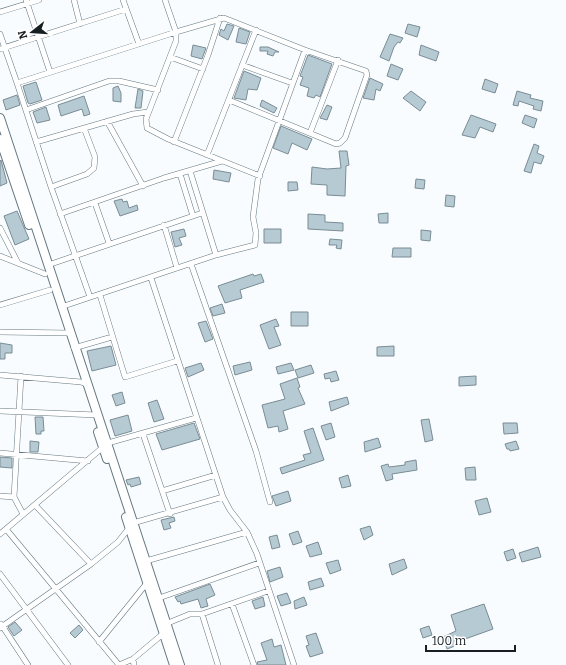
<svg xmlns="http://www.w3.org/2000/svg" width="566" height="665" viewBox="0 0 566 665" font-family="Bitter,serif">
<rect width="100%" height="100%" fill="#f8fcfe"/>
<!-- building -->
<path fill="#b6cad3" stroke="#7a8c95" d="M227,24L234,26L228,40L219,35L221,29L224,31Z
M408,24L420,27L417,37L405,33Z
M239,28L250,32L246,44L236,42Z
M390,34L403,38L400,43L398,42L394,47L389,61L380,57Z
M193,45L206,48L202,59L191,56Z
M421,45L439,52L436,61L419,55Z
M260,47H268L279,52H275L273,56L267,54L268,51H260Z
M308,55L332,64L320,97L316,95L314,98L307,96L309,88L300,85L303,77L300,76Z
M391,64L403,69L398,80L387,76Z
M244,71L261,78L257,90L248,89L246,100L234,98Z
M370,78L383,84L380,91L376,89L374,100L363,98Z
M485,79L498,84L495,93L482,89Z
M36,82L42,100L30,104L28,103L23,86Z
M118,86L121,93V102L113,101V88Z
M138,89L143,91L141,108H135Z
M411,91L426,102L420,111L403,98Z
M517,91L531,95L530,98L543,101L541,111L533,109L534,106L519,101L518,106L513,105Z
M17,95L20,105L6,110L3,100Z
M84,96L90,114L84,116L82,109L61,116L58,105Z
M262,100L277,108L274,113L260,106Z
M327,105L332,107L327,120L320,118Z
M46,107L50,120L37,123L33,112Z
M471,115L496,124L493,132L480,127L475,138L462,135Z
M525,115L537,119L534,128L522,123Z
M281,126L312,139L307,150L292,143L288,154L273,148Z
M534,144L539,146L537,153L544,156L541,164L534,162L531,173L524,171Z
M339,151H347L349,165L346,166L345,196L327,195V185L311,184L312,167L327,169L341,168Z
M1,160L7,183L0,186V161Z
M214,170L231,173L229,182L213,179Z
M416,179L425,180L424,189L415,188Z
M288,182H297L298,190L288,191Z
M446,195L455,196L454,207L445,206Z
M122,199L123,202L127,201L129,208L137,205L138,210L120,216L114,201Z
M17,211L29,239L15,245L4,216Z
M388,213V223H379L378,214Z
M308,214L325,215V222L343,223V231L308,229Z
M184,229L186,236L179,238L182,245L175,247L171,232Z
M264,229H281V243H264Z
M421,230L431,231L430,241L421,240Z
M330,239L342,240L341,249L336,248L337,245H329Z
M393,248H411V257H392Z
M253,274L254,276L261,274L264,282L240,290L242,298L225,303L218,286Z
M222,304L225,313L213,316L210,308Z
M291,312H308V326H291Z
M276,319L279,326L274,327L281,345L269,349L260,325Z
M206,321L213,339L205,342L198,323Z
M0,343L12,345V353H5V359H0Z
M111,346L116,365L92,371L87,351Z
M394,346V356H377V347Z
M250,362L252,370L235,375L233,366Z
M201,363L204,370L188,377L185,368Z
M291,363L294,370L278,374L276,367Z
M311,365L314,373L298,378L295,370Z
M336,371L339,380L331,382L330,378L325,379L324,374Z
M476,376V385L459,386V377Z
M297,378L300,387L298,388L305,404L283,411L288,429L279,432L278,426L268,428L262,405L285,399L280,384Z
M122,392L125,403L116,406L112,395Z
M347,397L349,404L331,411L329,402Z
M157,400L164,419L154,422L148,403Z
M128,415L132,431L115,436L110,420Z
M35,417H43L44,431H41V434H36Z
M429,419L433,440L425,442L421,420Z
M194,423L200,439L162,450L156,434Z
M331,423L335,437L326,440L321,426Z
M503,423H517L518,433L504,434Z
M313,428L324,460L282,474L280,468L305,460L303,455L311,453L304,431Z
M378,438L381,447L365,452L364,442Z
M30,441L39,442L38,452H30Z
M516,441L519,449L510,451L509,449H507L505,444Z
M0,457L12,458V468L0,467Z
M416,460L417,470L392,474L393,479L386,481L381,466L388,464L389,467L405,465V462Z
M475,467L476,480H466L465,468Z
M348,475L351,486L342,488L339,478Z
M139,477L141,484L131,487L130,484L128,485L126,480Z
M288,491L291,501L276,506L272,496Z
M487,498L491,512L479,515L475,501Z
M174,517L175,521L169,523L171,528L164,530L161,520Z
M370,526L373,535L364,540L360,529Z
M298,531L302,542L293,545L289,534Z
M277,535L280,547L272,549L269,537Z
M318,542L322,554L310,557L306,546Z
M538,547L541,557L522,562L519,553Z
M513,549L516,558L507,561L504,552Z
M404,559L407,568L392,575L389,564Z
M338,560L341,570L330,574L326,563Z
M280,567L283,577L270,582L267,571Z
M321,578L324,586L310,590L308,582Z
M210,584L215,595L206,599L208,606L201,608L198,599L181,604L180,601L178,602L175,597Z
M287,593L291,603L281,606L277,596Z
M263,597L265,606L255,609L252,601Z
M304,597L307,605L295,609L294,601Z
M484,604L493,629L454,643L455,646L447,649L443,637L456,631L451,615Z
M15,622L22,630L14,636L8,627Z
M79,625L83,630L75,638L70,633Z
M429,626L432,635L423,638L420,629Z
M316,633L323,653L310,657L306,646L309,645L306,636Z
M272,639L274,647L281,645L286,665H258L257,662L267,660L261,643Z"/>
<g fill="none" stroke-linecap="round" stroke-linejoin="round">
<!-- street casing -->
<g stroke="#667881" stroke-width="6">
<path id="street" d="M26,0L50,72
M74,0L80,24
M123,0L139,44
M0,12L39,0
M0,34L17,83L176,32L165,0
M0,49L126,9
M170,57L203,69
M242,65L292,83
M17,83L51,187L90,297
M229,100L336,144L340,143L345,138L367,75L366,71L305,50L224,18L176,32V41L146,119L147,128L168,139L260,176
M26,110L109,81H119L158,90
M107,121L143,186
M310,133L338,60
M36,142L133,114L148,112
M174,142L208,55L220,18
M207,155L256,30
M190,171L216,255
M180,174L193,216
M51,187L87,174L94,168L95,157L84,128
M95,203L109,243
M60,214L164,178L222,161
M164,225L177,268
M0,228L18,263
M0,256L45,274
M191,264L256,451L270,502
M48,265L202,213
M151,278L223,497L230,510L247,532L257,554L294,665
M100,295L125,377L177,361
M0,305L50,290
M61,307L216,255L255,245L256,233L253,217L258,179L305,50
M0,332L70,333
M74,348L112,337
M0,375L81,382L86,384
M21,376L14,497L23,514
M0,411L97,415
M143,434L170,514
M0,453L88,461
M162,491L216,475
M0,496L14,497
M35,505L91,564
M6,529L119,665
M0,534L108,443L196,418
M146,561L247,532
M0,574L68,665
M159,598L259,563
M232,604L254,665
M202,614L218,665
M168,623L190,614H202L268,591
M1,624L28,665
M0,628L91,564L118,542L133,523L223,497
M99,642L147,583
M133,659L134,665
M119,665L133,659L164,633"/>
</g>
<!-- primary casing -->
<g stroke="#667881" stroke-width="10">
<path id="primary" d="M0,118L180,665
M0,139L29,225
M98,432L107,459
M126,517L174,665"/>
</g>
<!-- street -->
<use href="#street" stroke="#fff" stroke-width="5"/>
<!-- primary -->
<use href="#primary" stroke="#fff" stroke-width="8"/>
</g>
<!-- north arrow -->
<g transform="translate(32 32) rotate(253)" stroke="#ffffff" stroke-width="3" paint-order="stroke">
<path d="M0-3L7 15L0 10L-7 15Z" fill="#181f23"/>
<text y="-6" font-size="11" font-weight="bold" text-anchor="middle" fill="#181f23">N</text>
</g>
<!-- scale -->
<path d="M426 645v6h89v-6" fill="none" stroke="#181f23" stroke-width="2"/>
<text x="432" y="645" font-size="12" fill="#181f23" stroke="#ffffff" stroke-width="3" paint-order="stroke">100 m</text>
</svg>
